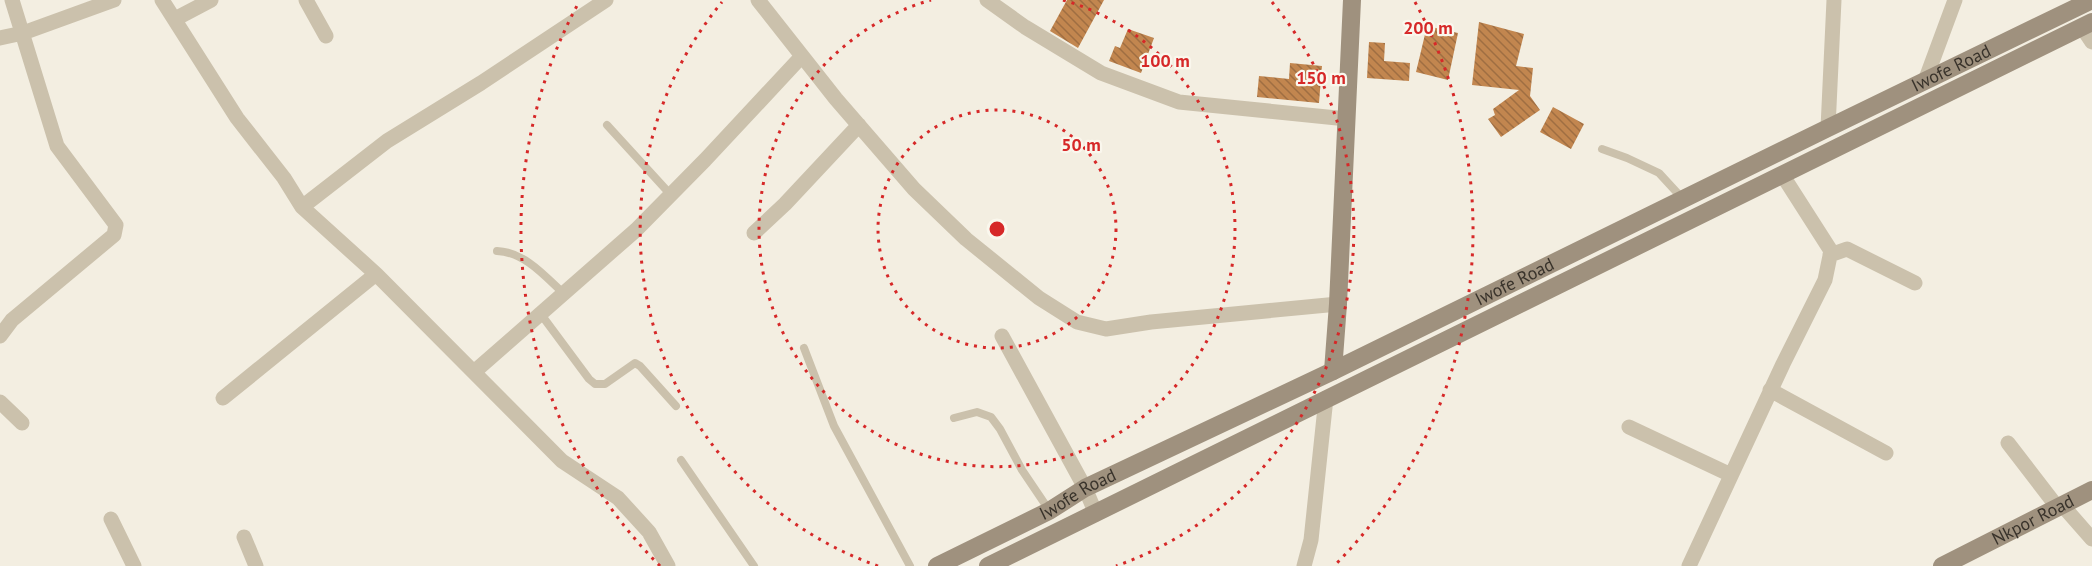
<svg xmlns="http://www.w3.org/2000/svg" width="2092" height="566" viewBox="0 0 2092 566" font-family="'PT Sans',sans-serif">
<defs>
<pattern id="building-back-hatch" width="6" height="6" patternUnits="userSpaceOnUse" patternTransform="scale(1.5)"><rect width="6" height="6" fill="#c2864f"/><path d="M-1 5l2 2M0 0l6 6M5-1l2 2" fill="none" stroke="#9f6e42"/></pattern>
</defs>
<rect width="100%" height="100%" fill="#f3eee1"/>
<!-- building -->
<path fill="url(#building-back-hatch)" d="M1067,0H1104L1078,48L1050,31Z
M1479,22L1524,34L1516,66L1533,68L1530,96L1540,110L1501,137L1488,119L1495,115L1493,109L1519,90L1472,85Z
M1427,26L1458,33L1448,80L1416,72Z
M1128,29L1154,38L1141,73L1109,61L1115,46L1120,48Z
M1369,42L1385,43L1384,61L1410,63L1409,81L1367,78Z
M1290,63L1322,66L1319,103L1257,97L1259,76L1289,79Z
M1553,107L1584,124L1571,149L1540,132Z"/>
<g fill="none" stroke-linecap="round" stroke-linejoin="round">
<!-- lane -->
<path stroke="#cbc1ac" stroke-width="8" d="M607,125L671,195
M1602,149L1627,158L1659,173L1682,198
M497,251C524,252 544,275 563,293
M540,313L589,379L595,384H605L635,363L640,366L676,406
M804,348L834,426L910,566
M954,418L977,412L991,417L1000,429L1022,470L1049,510
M681,460L754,566"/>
<!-- street -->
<path stroke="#cbc1ac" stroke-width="15" d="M162,0L237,118L284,178L302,207L376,274L562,461L618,498L649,532L668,566
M306,0L326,36
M758,0L836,99L914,189L966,239L1039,298L1077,322L1106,329L1151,322L1338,304
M987,0L1025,27L1101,73L1179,102L1347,119
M175,19L211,0
M2082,27L2092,42
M0,38L23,33L114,0
M1925,81L1955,0
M1828,128L1834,0
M302,207L387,141L481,83L606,0
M754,233L785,204L859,125
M1830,255L1847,249L1915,283
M0,336L12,320L114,235L116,225L57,146L12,0
M1002,336L1085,488L1096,514
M474,372L636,230L705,160L802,56
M1770,390L1886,453
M223,398L376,274
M0,402L22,423
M1629,427L1731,475
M2008,443L2058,508
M2063,506L2092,539
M111,519L134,566
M244,537L256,566
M1304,566L1311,540L1326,398
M1689,566L1783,364L1825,280L1831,251L1783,176"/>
<!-- secondary -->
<g stroke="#9f917e" stroke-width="18">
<path d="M1333,371L1338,304L1352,0"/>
<path id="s1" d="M937,566L1049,511L1085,488L1333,371L1828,128L2092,0"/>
<path d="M988,566L2092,22"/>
<path id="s2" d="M1942,566L2092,490"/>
</g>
</g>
<!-- distance rings -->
<g fill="none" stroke="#d62828" stroke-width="3" stroke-dasharray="3 6">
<circle cx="997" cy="229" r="119"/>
<path d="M1063 0A238 238 0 1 1 931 0"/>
<path d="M878 566A357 357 0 0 1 722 2M1272 2A357 357 0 0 1 1116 566"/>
<path d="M660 566A476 476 0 0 1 579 2M1415 2A476 476 0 0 1 1334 566"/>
</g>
<g text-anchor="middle" stroke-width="4.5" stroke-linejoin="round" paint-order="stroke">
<!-- street labels -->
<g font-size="18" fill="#39332b" stroke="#faf7ed">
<text dy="6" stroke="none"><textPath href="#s1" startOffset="1130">Iwofe Road</textPath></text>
<text dy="6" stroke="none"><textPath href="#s1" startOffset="644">Iwofe Road</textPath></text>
<text dy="6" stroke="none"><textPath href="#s1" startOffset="158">Iwofe Road</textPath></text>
<text dy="6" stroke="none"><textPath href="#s2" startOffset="102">Nkpor Road</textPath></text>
</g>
</g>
<circle cx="997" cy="229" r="9" fill="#d62828" stroke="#faf7ed" stroke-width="3"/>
<g font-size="18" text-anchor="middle" font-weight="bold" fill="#d62828" stroke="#faf7ed" stroke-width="4.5" stroke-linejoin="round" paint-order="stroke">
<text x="1428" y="34">200 m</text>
<text x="1165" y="67">100 m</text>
<text x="1321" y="84">150 m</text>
<text x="1081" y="151">50 m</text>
</g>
</svg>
